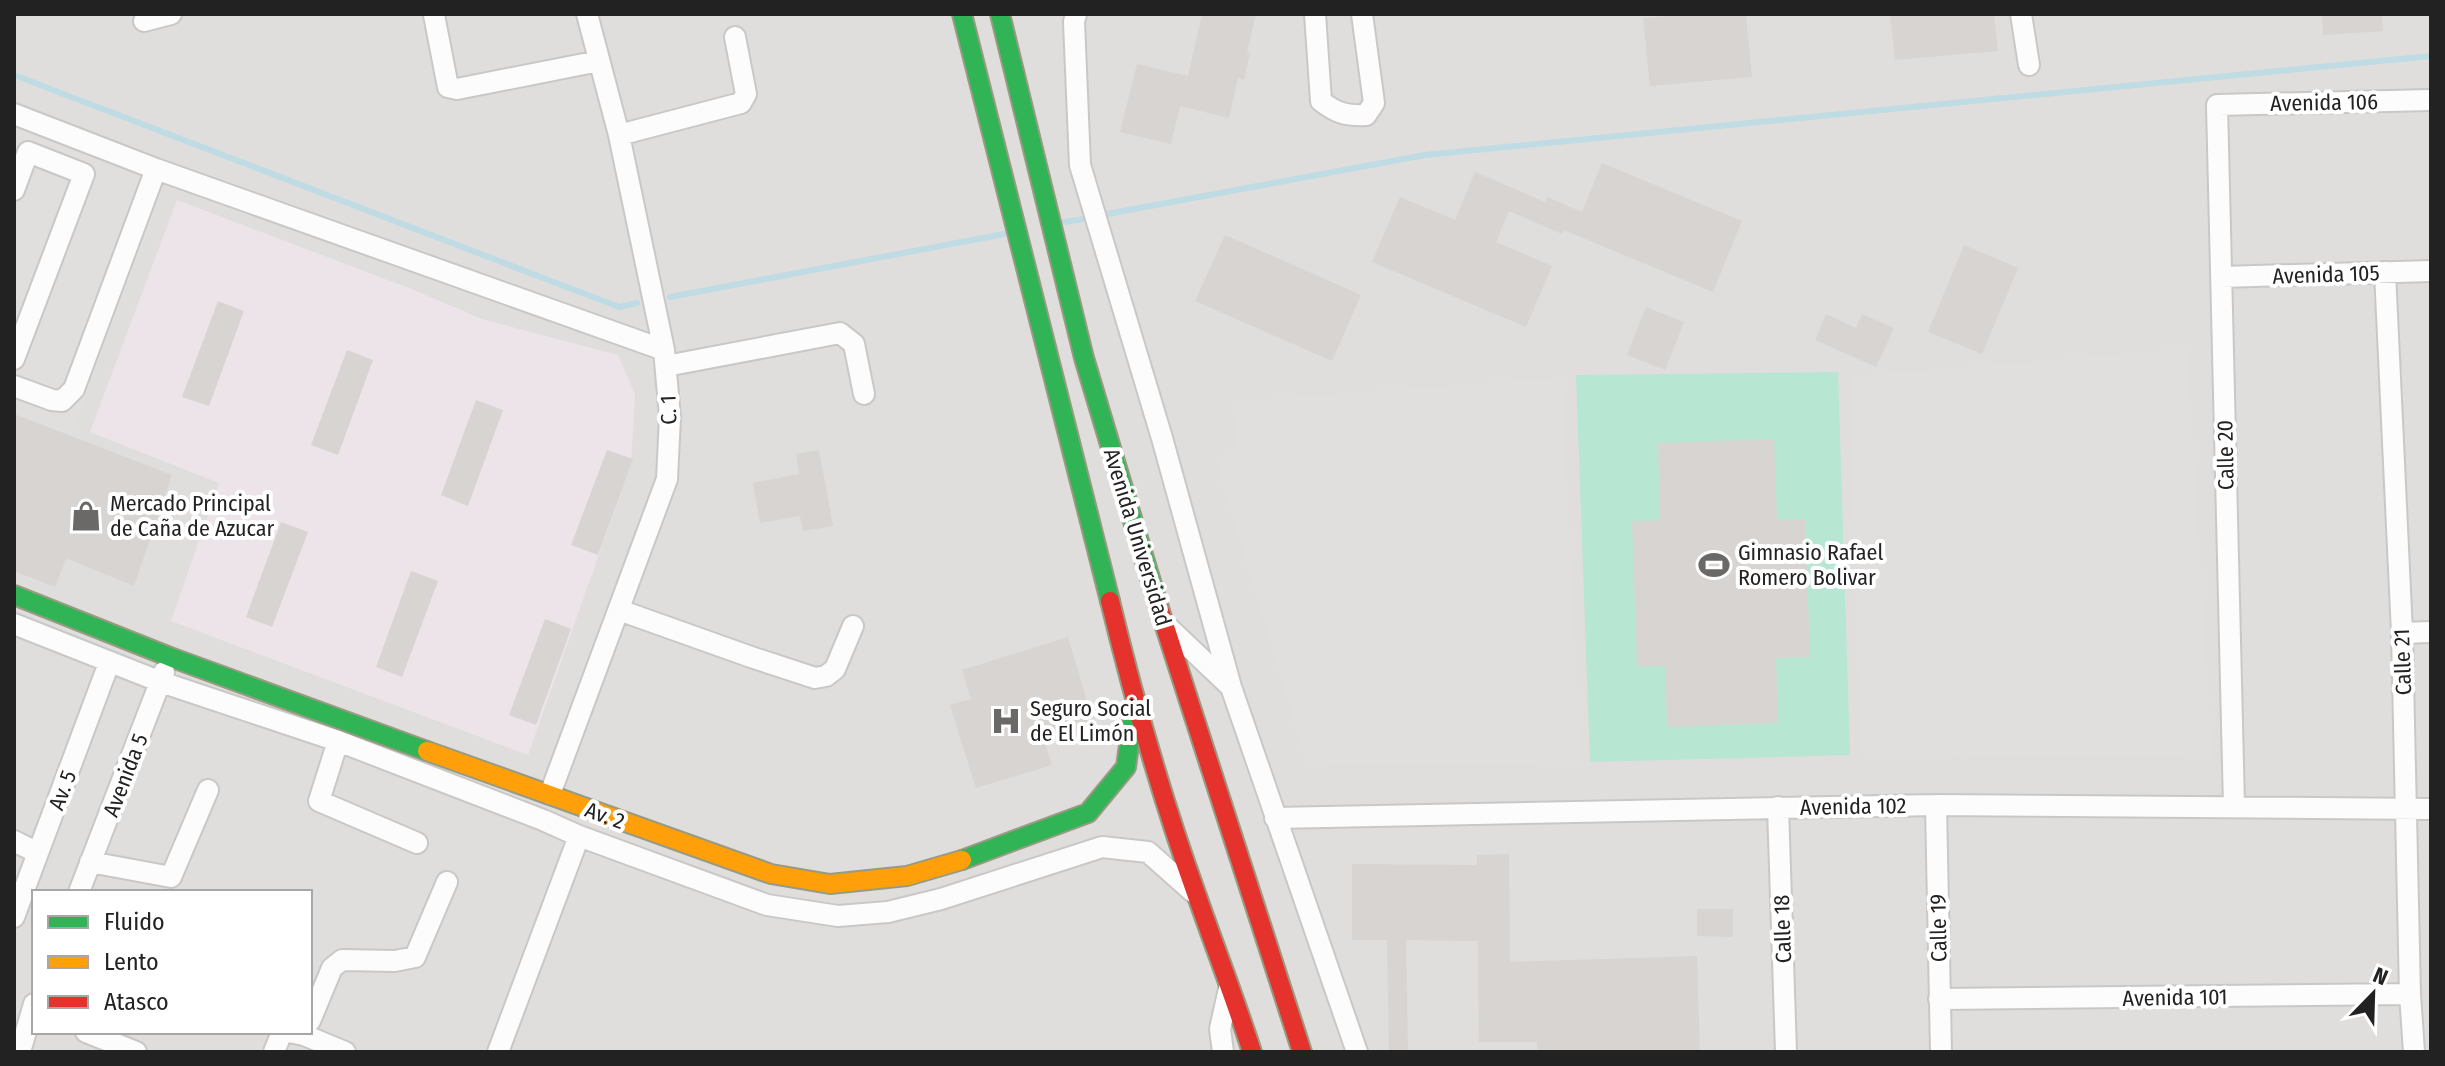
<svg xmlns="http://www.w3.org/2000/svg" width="2445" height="1066" viewBox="0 0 2445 1066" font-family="'Fira Sans Condensed',sans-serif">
<rect width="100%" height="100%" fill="#f0eeeb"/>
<!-- residential -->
<path fill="#dfdedc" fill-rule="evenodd" d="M14,14H2431V1052H14ZM34,892H310V1032H34Z"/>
<!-- industrial -->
<path fill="#ede4e9" d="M177,200L414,290L482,319L618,355L635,394L631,464L528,755L171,621L219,483L90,432Z"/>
<!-- pitch -->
<path fill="#b7e6d2" d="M1838,372L1850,755L1590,762L1576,375Z"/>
<!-- parking -->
<path fill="#e0dfde" d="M14,114L169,174L71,435L14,414Z
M2187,349L2212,758L1860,753L1850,377Z
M1561,378L1580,762L1308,766L1217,463L1235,450L1233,402Z"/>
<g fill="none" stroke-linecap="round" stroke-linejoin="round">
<!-- stream -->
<path stroke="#bfdbe3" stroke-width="6" d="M14,75L619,307L637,303
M1107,214L1425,155L2431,56
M1064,222L1084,219
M670,297L1004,234"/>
</g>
<!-- building -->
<path fill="#d7d4d2" d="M1202,14H1256L1247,53H1250L1244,80L1238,78L1229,118L1180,106L1171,144L1120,132L1137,64L1188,76Z
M1692,14H1746L1752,77L1650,86L1643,18Z
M1890,14H1994L1998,51L1895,60Z
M2322,14H2382L2383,31L2323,35Z
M1602,163L1742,221L1713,292L1564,230L1562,234L1509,211L1496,242L1552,266L1526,327L1372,262L1400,197L1455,220L1475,172L1545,202L1547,197L1582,212Z
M1225,235L1361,295L1332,361L1195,301Z
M1964,245L2018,268L1982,354L1928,332Z
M218,301L244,311L209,406L182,397Z
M1646,307L1684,322L1665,370L1627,355Z
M1826,314L1856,328L1862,314L1894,328L1876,367L1815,340Z
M347,350L373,360L338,455L311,445Z
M476,400L503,410L468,506L441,495Z
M14,414L172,475L134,586L66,558L55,587L14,571Z
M1774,439L1777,520L1805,519L1810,657L1776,658L1778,723L1667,727L1665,666L1637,667L1632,521L1660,520L1658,443Z
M607,450L633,459L598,555L571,545Z
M819,450L833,526L803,531L800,516L760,523L753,483L799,474L796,454Z
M281,522L308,532L272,627L246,617Z
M411,571L438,581L402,677L376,667Z
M545,619L571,629L536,725L509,715Z
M1068,637L1095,728L1045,743L1052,765L976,788L950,705L971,699L962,670Z
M1509,854L1510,962L1697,956L1700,1052H1537V1042H1479L1478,941L1406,940L1408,1052H1389L1387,940H1352V864L1477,865V855Z
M1697,909H1733V937L1697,936Z"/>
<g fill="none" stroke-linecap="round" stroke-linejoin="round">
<!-- street casing -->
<g stroke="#c9c8c7" stroke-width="24">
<path id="street" d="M1076,14L1074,22L1080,165L1162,438L1231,687L1357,1052
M1315,14L1321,101C1336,113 1346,116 1366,115L1374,103L1362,14
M2021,14L2029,65
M434,15L448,87L457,89L599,61
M144,21L171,14
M14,114L156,169L664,350
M619,135L741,103L746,94L735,37
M14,190L28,152L84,174L14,359
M2385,272L2402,633L2410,994L2414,1052
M2221,277L2431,271
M666,366L840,333L854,344L864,394
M14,386L52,400L62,401L74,389L156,169
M619,610L751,657L815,678L826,676L835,669L853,626
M14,624L161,682L338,741L543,820L579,836L767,905L838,916L888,912L941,899L1102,847L1148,852L1193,892
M1170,629L1231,687
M2402,633L2431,632
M338,741L319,801L417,843
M550,794L667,479L670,417L664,350L619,135L587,14
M1936,805L1941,1052
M2234,806L2217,105L2431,100
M1778,807L1786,1052
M1275,818L1936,805L2431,809
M14,841L38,853
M90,862L171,877L208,790
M79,892L164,672
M14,917L109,663
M1939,999L2410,994
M310,1021L332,968L342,960L395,961L415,957L447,882
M86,1032L136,1052
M289,1032L304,1035L345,1052
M20,1052L34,1004
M274,1052L282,1032
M498,1052L579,836
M1223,1052L1220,1029L1229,989"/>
</g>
<!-- fast casing -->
<g stroke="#999a82" stroke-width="22">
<path id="fast" d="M962,14L1110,601
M1000,14L1084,358L1159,608
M14,595L170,657L427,751
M962,860L1088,813L1126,767L1135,702"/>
</g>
<!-- slow casing -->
<g stroke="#999a82" stroke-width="22">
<path id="slow" d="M427,751L771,874L830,884L907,876L962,860"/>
</g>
<!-- jam casing -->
<g stroke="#999a82" stroke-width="22">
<path id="jam" d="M1110,601C1134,700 1162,799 1197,896C1215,948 1235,999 1252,1052
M1159,608L1302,1052"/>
</g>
<!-- street -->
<use href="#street" stroke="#fdfcfc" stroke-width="20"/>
<!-- fast -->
<use href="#fast" stroke="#30b455" stroke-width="18"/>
<!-- slow -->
<use href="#slow" stroke="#ff9f0a" stroke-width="18"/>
<!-- jam -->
<use href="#jam" stroke="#e5322d" stroke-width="18"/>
</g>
<!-- icons -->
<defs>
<g id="shop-bare" transform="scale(2.4)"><path d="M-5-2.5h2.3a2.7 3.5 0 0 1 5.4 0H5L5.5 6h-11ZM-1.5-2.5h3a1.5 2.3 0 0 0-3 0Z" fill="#6a6968" stroke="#fff" stroke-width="2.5" paint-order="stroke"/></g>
<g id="stadium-bare" transform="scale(2.4)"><path d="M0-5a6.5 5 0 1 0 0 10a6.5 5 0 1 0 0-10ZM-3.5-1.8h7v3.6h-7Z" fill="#6a6968" stroke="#fff" stroke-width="2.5" paint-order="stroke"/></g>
<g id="hospital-bare" transform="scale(2.4)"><path d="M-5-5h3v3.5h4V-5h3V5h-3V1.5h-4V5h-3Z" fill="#6a6968" stroke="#fff" stroke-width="2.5" paint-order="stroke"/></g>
</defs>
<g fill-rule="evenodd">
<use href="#shop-bare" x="86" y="516"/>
<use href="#stadium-bare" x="1714" y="565"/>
<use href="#hospital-bare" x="1006" y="721"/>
</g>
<g text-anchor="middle" stroke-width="8" stroke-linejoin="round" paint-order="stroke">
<!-- street labels -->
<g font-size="22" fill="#222" stroke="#fff">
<text transform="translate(2324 102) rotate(-1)" y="8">Avenida 106</text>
<text transform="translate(2326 274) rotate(-2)" y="8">Avenida 105</text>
<text transform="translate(668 410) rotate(-92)" y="8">C. 1</text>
<text transform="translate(2225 455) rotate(-91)" y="8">Calle 20</text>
<text transform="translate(1138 537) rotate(73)" y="8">Avenida Universidad</text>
<text transform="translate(2402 662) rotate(-92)" y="8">Calle 21</text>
<text transform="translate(125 775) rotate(-69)" y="8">Avenida 5</text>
<text transform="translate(62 790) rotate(-69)" y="8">Av. 5</text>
<text transform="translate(1853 806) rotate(-1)" y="8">Avenida 102</text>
<text transform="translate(605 815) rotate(20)" y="8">Av. 2</text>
<text transform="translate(1938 928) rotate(-91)" y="8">Calle 19</text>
<text transform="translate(1782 929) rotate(-92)" y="8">Calle 18</text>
<text transform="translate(2175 997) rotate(-1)" y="8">Avenida 101</text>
</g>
<!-- poi labels -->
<g font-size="22" fill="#222" stroke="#fff" text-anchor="start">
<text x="110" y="511">Mercado Principal<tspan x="110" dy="25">de Caña de Azucar</tspan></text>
<text x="1738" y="560">Gimnasio Rafael<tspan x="1738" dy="25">Romero Bolivar</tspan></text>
<text x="1030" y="716">Seguro Social<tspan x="1030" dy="25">de El Limón</tspan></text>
</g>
</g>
<!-- border -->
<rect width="2445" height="1066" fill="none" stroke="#222222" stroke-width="32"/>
<!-- legend -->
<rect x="32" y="890" width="280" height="144" fill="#ffffff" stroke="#a7a7a7" stroke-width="2"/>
<rect x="48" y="916" width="40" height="12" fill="#30b455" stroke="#a7a7a7" stroke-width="2"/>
<text x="104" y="930" font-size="24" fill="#222222">Fluido</text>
<rect x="48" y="956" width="40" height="12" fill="#ff9f0a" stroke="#a7a7a7" stroke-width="2"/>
<text x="104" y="970" font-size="24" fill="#222222">Lento</text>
<rect x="48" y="996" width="40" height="12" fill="#e5322d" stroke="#a7a7a7" stroke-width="2"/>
<text x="104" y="1010" font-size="24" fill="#222222">Atasco</text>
<!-- north arrow -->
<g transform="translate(2373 994) rotate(23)" stroke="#ffffff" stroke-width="6" paint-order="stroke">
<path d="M0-6L14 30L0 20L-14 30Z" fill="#222222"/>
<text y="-12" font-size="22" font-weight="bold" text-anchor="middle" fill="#222222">N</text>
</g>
</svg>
